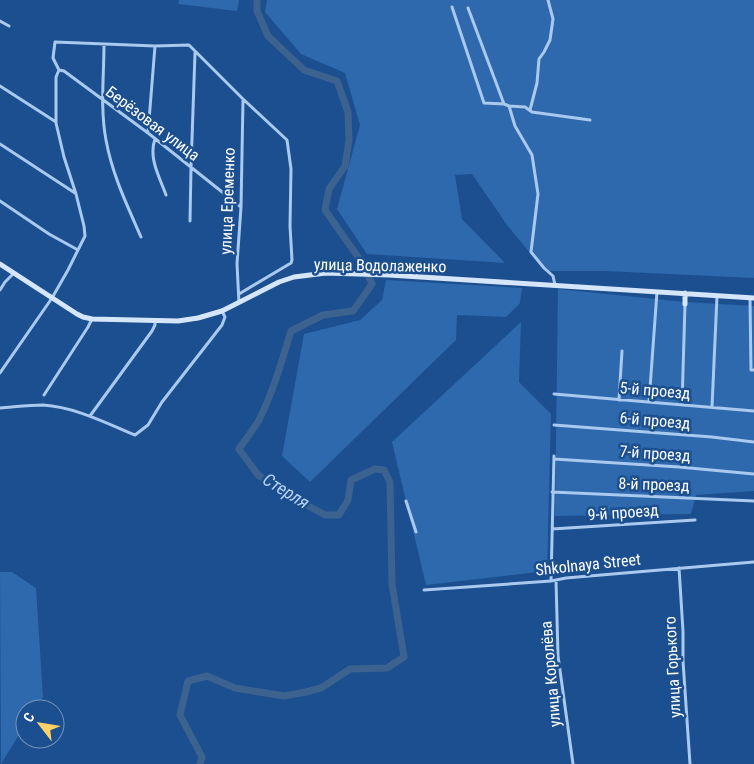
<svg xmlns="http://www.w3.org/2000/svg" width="754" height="764" viewBox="0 0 754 764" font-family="'Roboto Condensed',sans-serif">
<rect width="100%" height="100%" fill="#1b4f8f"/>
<!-- green -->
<path fill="#2e69ad" d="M179,0H239L237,11L178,4Z
M267,0H754V278L605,271H545L507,225L472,174L455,175L462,219L505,263L367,254L337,209L360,125L345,73L301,54L265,12Z
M386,280L522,288L520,303L506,317L457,315L456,340L310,482L282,456L304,334L360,320L382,300Z
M558,289L685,302L754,306V491L696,495L691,514L555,516Z
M521,322L519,382L551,414L547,571L426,585L392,442Z
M0,572H12L36,588L43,697L35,709H25V725L1,764Z"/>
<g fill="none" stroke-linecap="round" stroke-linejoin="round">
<!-- river -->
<path stroke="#3c6290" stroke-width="7" d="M200,764L202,757L180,715L188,681L207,676L235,688L284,696L306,692L321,688L350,669L387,668L404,657L392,584L390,482L384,470L375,469L351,480L348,500L339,515H325L290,496L258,475L239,449C245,440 253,430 259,420C273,392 282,361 291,331L323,315L353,311L372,284L363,264L325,210L329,189L345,166L349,140L348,112L337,81L304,70L268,36L257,11V0"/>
<!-- street -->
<path stroke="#a9c9ee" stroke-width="3" d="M452,7L484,103L504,104
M468,8L504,104L509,106L525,107L532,112L590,120
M0,21L9,26
M104,44C104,76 100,108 106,140C112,174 127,205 141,237
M0,86L56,122
M509,106L515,126L532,155L538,194L531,252L544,268L553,276L555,285
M530,110L537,83L539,59L544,52L550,40L553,19L548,0
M148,133L155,46
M155,139C148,158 160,178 166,195
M0,144L75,193
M0,201L49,234L78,250
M190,221L191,168L195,53
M0,290L5,282L14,273
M239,294L291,263L292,260L290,226L291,169L287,140L243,99L189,45L155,46L55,42L53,58L59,70L64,71L148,133L241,207
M750,298L751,370H754
M239,303L237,264L241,207L243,100
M0,373L52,298L68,270L85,236L84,226L76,194L64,157L56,123V77L59,70
M554,394L754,411
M44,395L88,327L92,319
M619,400L622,351
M649,402L657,292
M682,405L685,304
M712,407L717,296
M0,408C14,407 29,405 43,405C75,407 106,423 135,435L148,425L162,402L222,325L225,317L222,311
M90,416L152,331L155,325V321
M554,425L712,437L754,442
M554,459L679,467L754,474
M552,492L754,501
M406,501L416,532
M552,529L695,520
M679,568L683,631V661L690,764
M556,580L558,656L573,764
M551,581L554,456
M424,590L551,581L566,578L754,562"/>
<!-- secondary -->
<path stroke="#d6e6fa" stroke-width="5" d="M0,264L77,314L83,317L92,319L178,321L198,318L222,311L279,282L294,277L326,273L389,275L754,298
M685,293V304"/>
</g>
<g text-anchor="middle" stroke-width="5" stroke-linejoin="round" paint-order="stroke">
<!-- street labels -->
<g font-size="16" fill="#fff" stroke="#1b4f8f">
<text transform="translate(153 123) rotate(37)" y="6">Берёзовая улица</text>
<text transform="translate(227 201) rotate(-88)" y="6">улица Еременко</text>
<text transform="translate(380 265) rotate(1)" y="6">улица Водолаженко</text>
<text transform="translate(655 390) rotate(5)" y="6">5-й проезд</text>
<text transform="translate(655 420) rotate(5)" y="6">6-й проезд</text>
<text transform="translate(655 453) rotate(4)" y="6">7-й проезд</text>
<text transform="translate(654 484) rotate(2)" y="6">8-й проезд</text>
<text transform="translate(623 512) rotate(-4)" y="6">9-й проезд</text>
<text transform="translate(588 564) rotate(-6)" y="6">Shkolnaya Street</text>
<text transform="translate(672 667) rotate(-93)" y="6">улица Горького</text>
<text transform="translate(550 674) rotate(-95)" y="6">улица Королёва</text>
</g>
<!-- water labels -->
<g font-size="18" font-style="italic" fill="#b5d3f5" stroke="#1b4f8f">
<text transform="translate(286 491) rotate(32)" y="6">Стерля</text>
</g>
</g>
<!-- north arrow -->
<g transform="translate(40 724) rotate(301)"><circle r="24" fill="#1b4f8f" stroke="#7695bc"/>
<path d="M0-4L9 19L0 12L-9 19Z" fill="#ffd166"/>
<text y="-8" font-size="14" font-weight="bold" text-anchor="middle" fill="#ffffff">С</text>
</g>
</svg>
